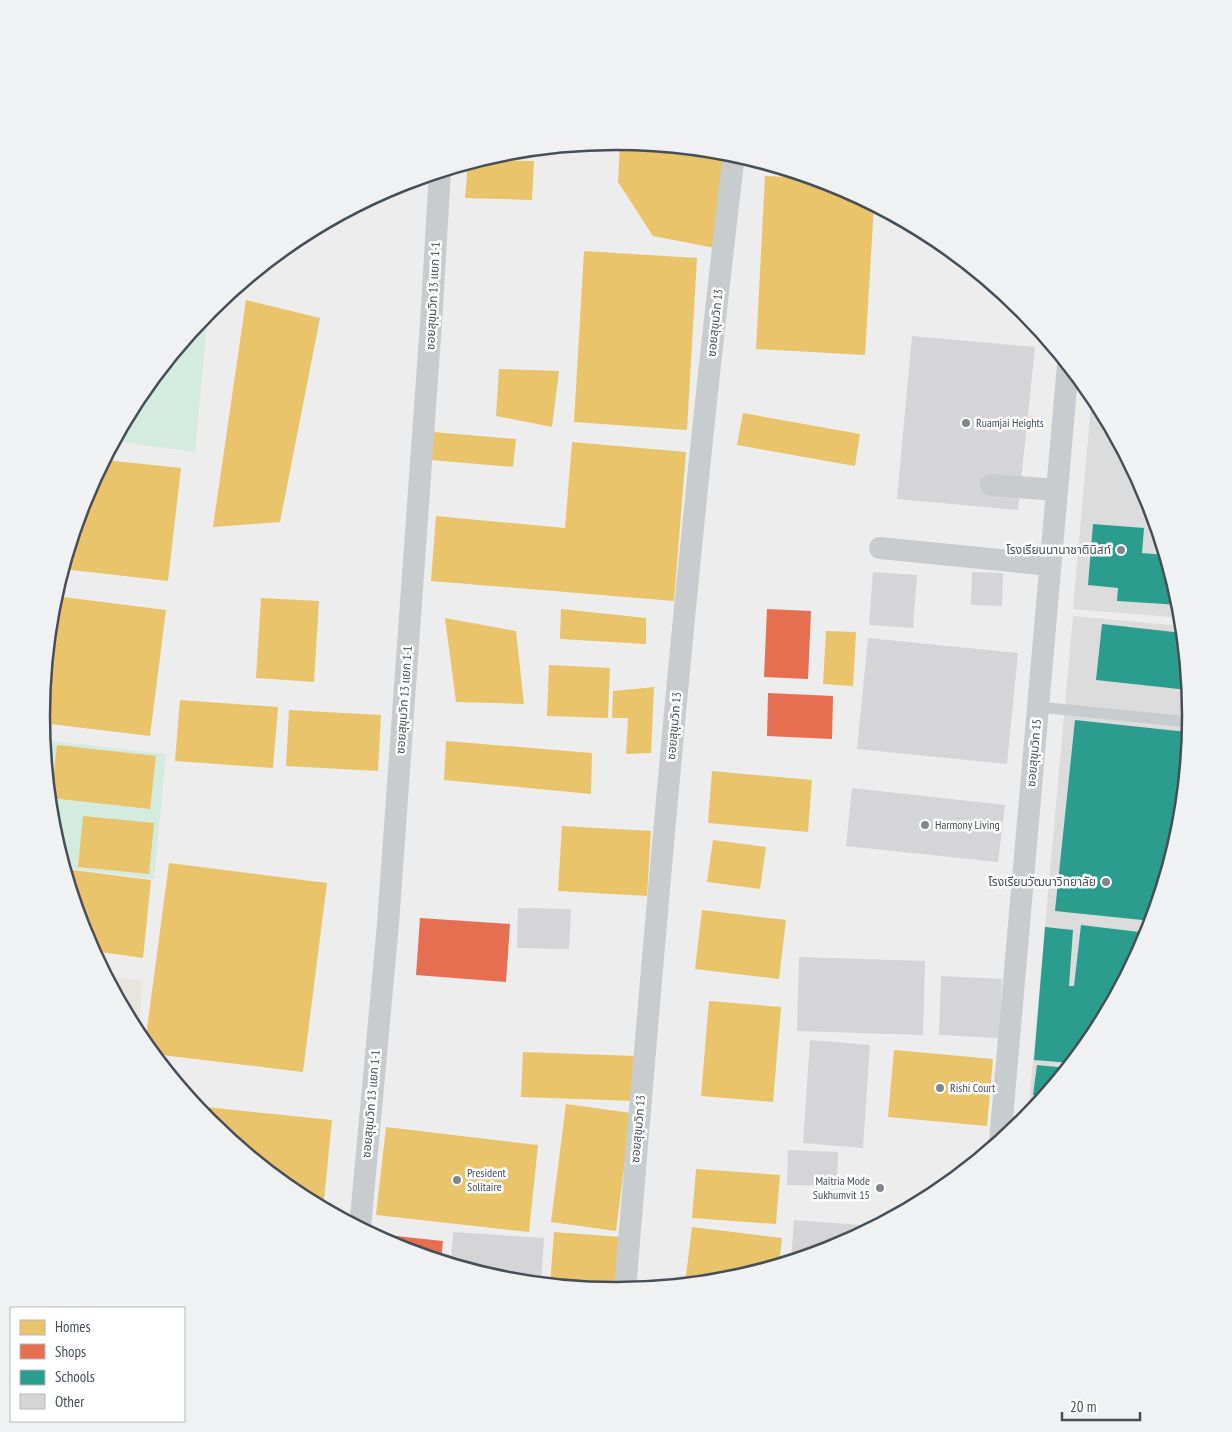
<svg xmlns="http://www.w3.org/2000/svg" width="1232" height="1432" viewBox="0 0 1232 1432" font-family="'PT Sans Narrow','Noto Sans Thai',sans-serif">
<rect width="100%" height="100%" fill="#eeeded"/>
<!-- commercial -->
<path fill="#e7e5dd" d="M107,977L143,980L138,1035Z"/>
<!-- education -->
<path fill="#dcdcdd" d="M1092,394L1147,496L1180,604L1181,618L1073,609Z
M1073,616L1182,626L1191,716L1180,828L1147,936L1094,1036L1028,1115Z"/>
<!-- green -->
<path fill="#d4ebdf" d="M208,311L195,452L114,441L138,396Z
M44,740L166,754L154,879L64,868L52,828Z"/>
<!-- homes -->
<path fill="#e9c46a" d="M620,142L725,152L720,249L653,236L618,182Z
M480,160L534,161L532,200L465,198L468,163Z
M765,176L814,178L836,185L874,205L865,355L756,349Z
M584,251L697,258L687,430L574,422Z
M246,300L320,318L280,522L213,527Z
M499,369L559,371L552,427L496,416Z
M743,413L860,434L855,466L737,445Z
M433,432L516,439L513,467L431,460Z
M572,442L686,452L674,601L431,581L436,516L565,528Z
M105,460L181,468L168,581L63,569L85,496Z
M55,596L166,610L150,736L42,723L41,716L52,604Z
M261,598L319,601L314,682L256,678Z
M561,609L646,618V644L560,639Z
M445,618L516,631L524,704L456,702Z
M826,631L856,632L853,686L823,684Z
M549,665L610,668L608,718L547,716Z
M654,687L651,753L626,754L628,718H612L613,691Z
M180,700L278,707L273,768L175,761Z
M289,710L381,715L378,771L286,766Z
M446,741L592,753L591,794L444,780Z
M57,745L156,756L150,809L51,798Z
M712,771L812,780L808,832L708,823Z
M83,816L154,823L149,874L78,867Z
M562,826L651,831L647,896L558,891Z
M713,840L766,847L760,889L707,882Z
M169,863L327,883L303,1072L153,1054L145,1044Z
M65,869L151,880L143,958L93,951L85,936Z
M702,910L786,920L779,979L695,969Z
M119,1000L129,1001L128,1016Z
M709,1001L781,1007L773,1102L701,1096Z
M894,1050L993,1059L987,1126L888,1117Z
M523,1052L636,1056L634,1101L521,1097Z
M566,1104L631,1113L616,1231L551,1222Z
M196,1106L332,1120L324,1200L305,1198L296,1194L209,1122Z
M386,1127L538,1145L529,1232L376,1215Z
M696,1169L780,1175L776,1224L692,1218Z
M692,1227L782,1238L779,1264L728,1280L685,1284Z
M554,1232L621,1237L617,1291L550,1284Z"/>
<!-- shops -->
<path fill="#e76f51" d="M767,609L811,611L808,679L764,677Z
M768,693L833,696L832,739L767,736Z
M420,918L510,924L506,982L416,975Z
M377,1234L443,1241L441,1261L396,1247L377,1237Z"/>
<!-- schools -->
<path fill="#2a9d8f" d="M1093,524L1144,528L1142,553L1165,555L1180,605L1117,601L1118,588L1088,585Z
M1102,624L1183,633L1188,690L1096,680Z
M1075,720L1187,732L1176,841L1152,921L1055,911Z
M1081,925L1148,933L1094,1036L1071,1063L1034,1060L1045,927L1073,930L1069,986H1074Z
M1037,1065L1067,1068L1044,1096L1033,1095Z"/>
<!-- building -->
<path fill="#d5d5d7" d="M912,336L1035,347L1018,510L897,499Z
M873,572L917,575L913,628L869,625Z
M972,572L1003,573L1002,606L971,605Z
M868,638L1018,653L1007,764L857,749Z
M852,788L1005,805L998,862L846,846Z
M518,908L571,909L569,949L517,948Z
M799,957L925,961L923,1035L797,1031Z
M941,976L1002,979L999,1038L939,1035Z
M810,1040L870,1045L863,1148L803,1143Z
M788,1150L838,1152L837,1186L787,1185Z
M794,1220L874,1226L836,1247L791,1261Z
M453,1232L544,1238L541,1283L504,1280L451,1264Z"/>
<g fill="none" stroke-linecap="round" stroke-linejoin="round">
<!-- lane -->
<path stroke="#c9ccce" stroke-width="11" d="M1038,707L1190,722"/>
<!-- street -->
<path stroke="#c9ccce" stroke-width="22" d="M991,485L1057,490
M880,548L1050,565
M1000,1141L1068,365
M360,1228L388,924L431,323L440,172
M625,1290C656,914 688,538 733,163"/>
</g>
<!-- markers -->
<g fill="#81868c" stroke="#fff" stroke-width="2">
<circle cx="966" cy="423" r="5"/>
<circle cx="1121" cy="550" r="5"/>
<circle cx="925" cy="825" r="5"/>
<circle cx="1106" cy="882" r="5"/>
<circle cx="940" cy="1088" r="5"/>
<circle cx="457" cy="1180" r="5"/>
<circle cx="880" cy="1188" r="5"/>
</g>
<g text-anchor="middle" stroke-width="5" stroke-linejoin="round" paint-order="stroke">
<!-- street labels -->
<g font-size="12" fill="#464e58" stroke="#fff">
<text transform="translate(433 296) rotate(-87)" y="4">ซอยสุขุมวิท 13 แยก 1-1</text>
<text transform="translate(715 323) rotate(-84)" y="4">ซอยสุขุมวิท 13</text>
<text transform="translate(404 700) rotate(-86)" y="4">ซอยสุขุมวิท 13 แยก 1-1</text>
<text transform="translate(674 726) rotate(-85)" y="4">ซอยสุขุมวิท 13</text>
<text transform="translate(1034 753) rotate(-85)" y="4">ซอยสุขุมวิท 15</text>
<text transform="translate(371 1104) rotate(-85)" y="4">ซอยสุขุมวิท 13 แยก 1-1</text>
<text transform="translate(638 1129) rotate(-85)" y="4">ซอยสุขุมวิท 13</text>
</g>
<!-- poi labels -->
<g font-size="12" fill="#464e58" stroke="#fff" text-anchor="start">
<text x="976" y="427">Ruamjai Heights</text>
<text x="1111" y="554" text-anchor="end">โรงเรียนนานาชาตินิสท์</text>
<text x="935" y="829">Harmony Living</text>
<text x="1096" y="886" text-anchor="end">โรงเรียนวัฒนาวิทยาลัย</text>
<text x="950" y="1092">Rishi Court</text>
<text x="467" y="1177">President<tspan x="467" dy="14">Solitaire</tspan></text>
<text x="870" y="1185" text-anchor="end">Maitria Mode<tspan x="870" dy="14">Sukhumvit 15</tspan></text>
</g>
</g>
<!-- crop -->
<path d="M0 0H1232V1432H0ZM50 716a566 566 0 1 1 1132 0a566 566 0 1 1-1132 0Z" fill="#f0f1f2" fill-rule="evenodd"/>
<path fill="none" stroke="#464e58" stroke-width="2.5" d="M50 716a566 566 0 1 1 1132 0a566 566 0 1 1-1132 0Z"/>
<!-- legend -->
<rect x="10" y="1307" width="175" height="115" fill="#ffffff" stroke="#b5b8bc"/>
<rect x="20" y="1320" width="25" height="15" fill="#e9c46a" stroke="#b5b8bc"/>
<text x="55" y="1332" font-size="15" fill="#464e58">Homes</text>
<rect x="20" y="1344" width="25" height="15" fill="#e76f51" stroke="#b5b8bc"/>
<text x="55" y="1357" font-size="15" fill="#464e58">Shops</text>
<rect x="20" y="1370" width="25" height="15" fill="#2a9d8f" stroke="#b5b8bc"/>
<text x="55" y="1382" font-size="15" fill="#464e58">Schools</text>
<rect x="20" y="1394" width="25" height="15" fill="#d5d5d7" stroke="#b5b8bc"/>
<text x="55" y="1407" font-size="15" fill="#464e58">Other</text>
<!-- scale -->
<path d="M1062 1412v8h78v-8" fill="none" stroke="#464e58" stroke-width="2.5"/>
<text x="1070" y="1412" font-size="15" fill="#464e58" stroke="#ffffff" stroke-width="4" paint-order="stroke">20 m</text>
</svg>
